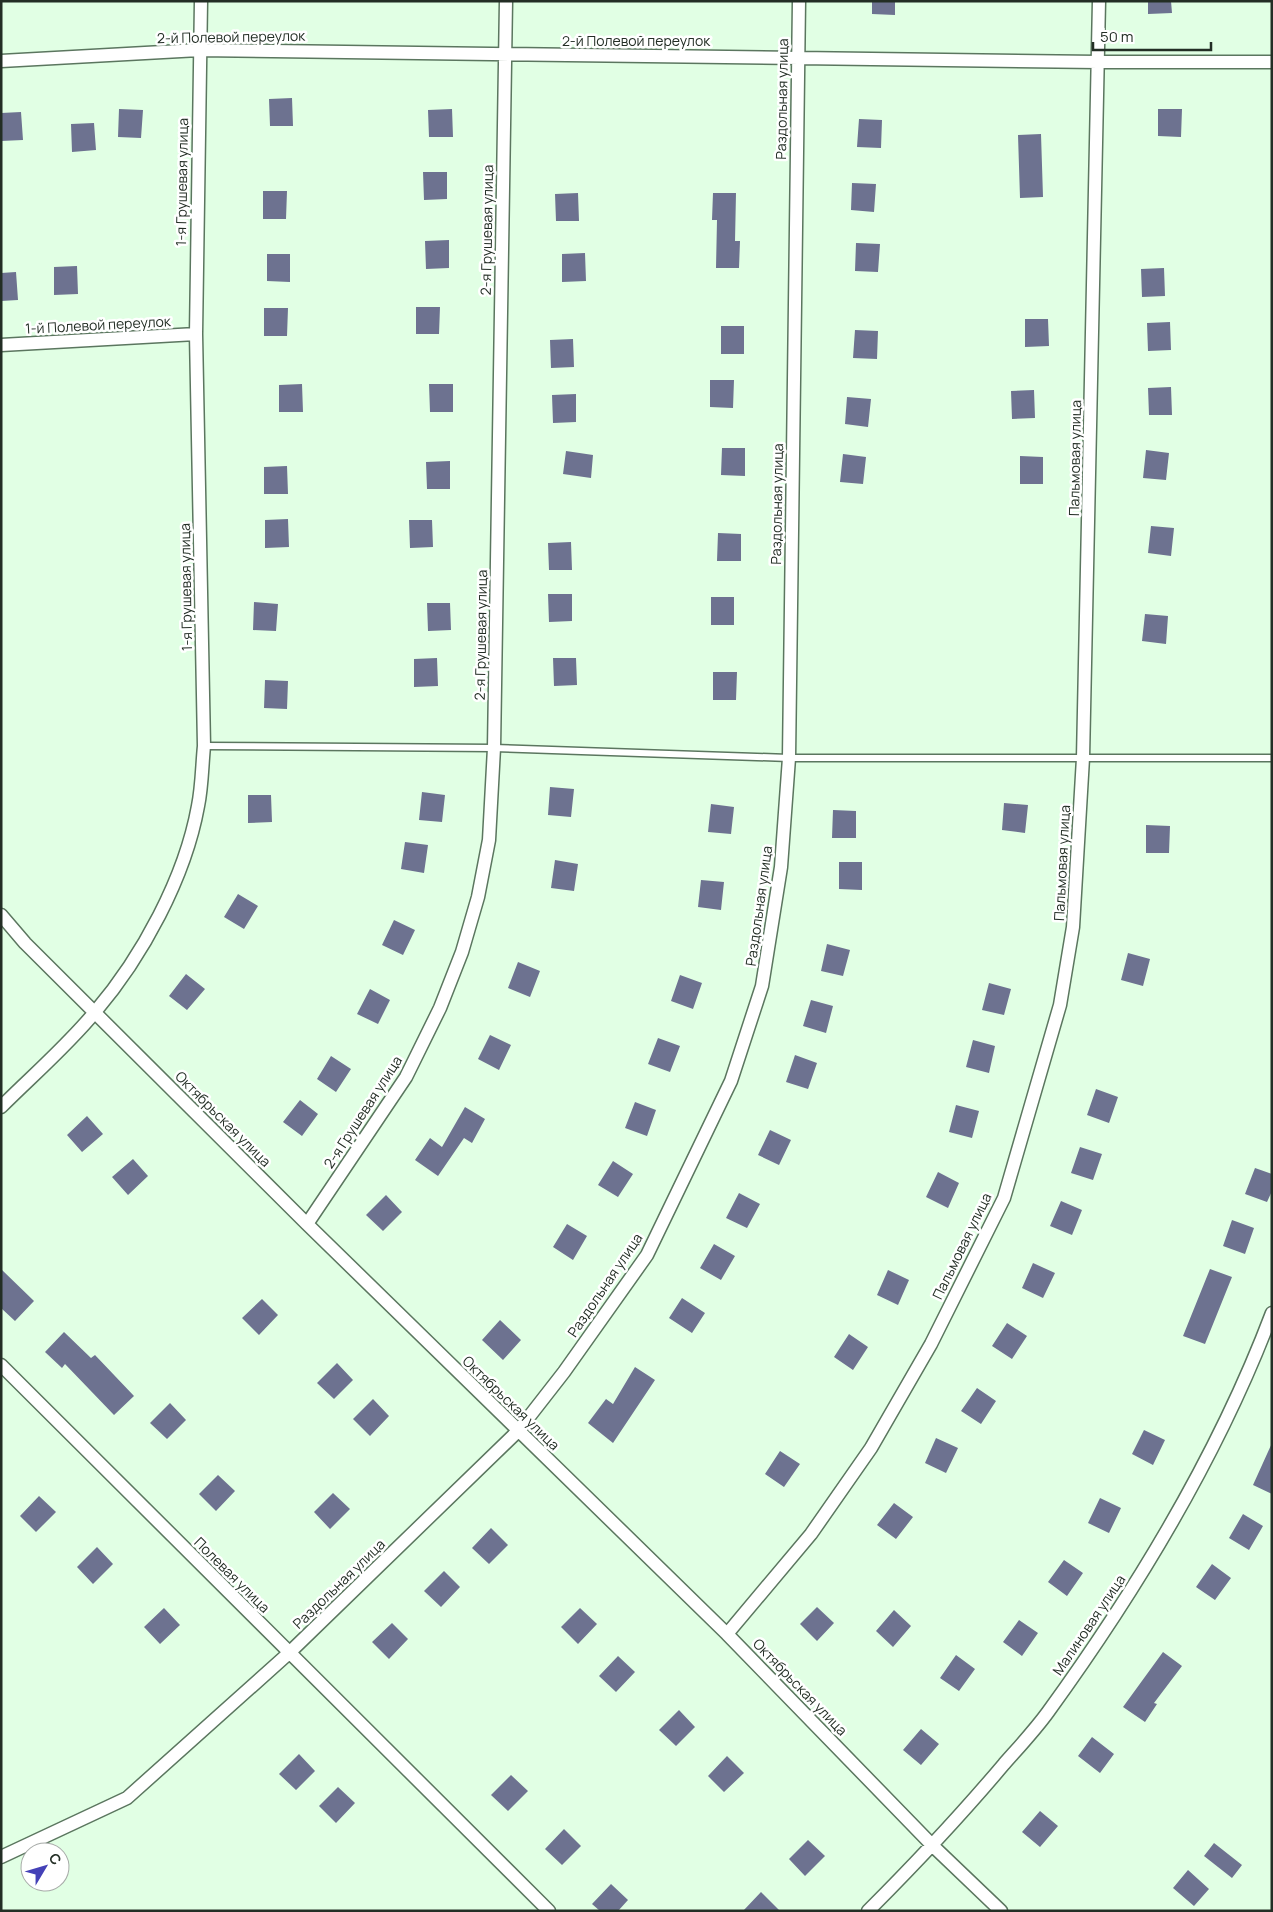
<svg xmlns="http://www.w3.org/2000/svg" width="1273" height="1912" viewBox="0 0 1273 1912" font-family="Manrope,sans-serif">
<rect width="100%" height="100%" fill="#e1ffe4"/>
<!-- building -->
<path fill="#6d7290" d="M872,1H895V15L872,14Z
M1148,1H1171L1172,13L1148,14Z
M292,98L293,126H270L269,99Z
M119,109L143,110L141,138L118,137Z
M452,109L453,137H429L428,110Z
M1158,109H1182L1181,137L1158,136Z
M21,112L23,140L1,141V113Z
M859,119L882,120L881,148L857,147Z
M94,123L96,150L72,152L71,124Z
M1041,134L1043,197L1020,198L1018,135Z
M423,172H447V199L424,200Z
M852,183L876,184L874,212L851,210Z
M263,191H287L286,219H263Z
M578,193L579,221H556L555,194Z
M713,193H736L735,241H740L739,268H716L717,220H712Z
M449,240V268L426,269L425,241Z
M856,243L880,244L878,272L855,271Z
M585,253L586,281L562,282V254Z
M267,254H290V282L267,281Z
M77,266L78,294L54,295V267Z
M1164,268L1165,296L1142,297L1141,269Z
M16,272L18,300L1,301V273Z
M416,307H440L439,334H416Z
M264,308H288L287,336H264Z
M1025,319H1048L1049,346L1025,347Z
M1170,322L1171,350L1148,351L1147,323Z
M721,326H744V354H721Z
M855,330L878,331L877,359L853,358Z
M573,339L574,367L551,368L550,340Z
M710,380H734L733,408L710,407Z
M302,384L303,412H279V385Z
M429,384H453V412H430Z
M1171,387L1172,415H1149L1148,388Z
M1034,390L1035,418L1012,419L1011,391Z
M576,394V422L553,423L552,395Z
M847,397L871,399L868,427L845,424Z
M722,448H745V476L721,475Z
M1146,450L1169,453L1166,480L1143,478Z
M566,451L593,455L591,478L563,474Z
M843,454L866,457L863,484L840,482Z
M1020,456L1043,457V484H1020Z
M450,461V489H427L426,462Z
M287,466L288,494H264V467Z
M288,519L289,547L265,548V520Z
M409,520H432L433,547L410,548Z
M1151,526L1174,528L1171,556L1148,553Z
M718,533L741,534V561H717Z
M571,542L572,570H549L548,543Z
M548,594H572V621L549,622Z
M711,597H734V625H711Z
M254,602L278,604L276,631L253,630Z
M427,603H450L451,630L428,631Z
M1145,614L1168,616L1166,644L1142,641Z
M437,658L438,686L414,687V659Z
M553,658H576L577,685L554,686Z
M713,672H737L736,700H713Z
M265,680L288,681L287,709L264,708Z
M550,787L574,789L571,817L548,815Z
M422,792L445,795L442,822L419,820Z
M248,795H271L272,822L248,823Z
M1004,803L1028,805L1025,833L1002,830Z
M711,804L734,807L731,834L708,832Z
M833,810L856,811V838H832Z
M1146,825L1170,826L1169,853H1146Z
M405,842L428,845L424,873L401,869Z
M555,860L578,864L574,891L551,888Z
M839,862H862V890L839,889Z
M701,880L724,882L721,910L698,907Z
M238,894L258,906L244,929L224,917Z
M394,920L415,930L403,955L382,945Z
M827,944L850,950L843,976L821,971Z
M1128,953L1150,959L1143,986L1121,980Z
M518,962L540,971L530,997L508,988Z
M186,974L205,989L187,1010L169,996Z
M680,975L702,983L693,1009L671,1001Z
M989,983L1011,989L1004,1015L982,1010Z
M370,989L390,1000L378,1024L357,1014Z
M811,1000L833,1006L826,1033L803,1026Z
M490,1035L511,1045L499,1070L478,1059Z
M658,1038L680,1046L670,1072L648,1064Z
M973,1040L995,1046L989,1073L966,1067Z
M795,1055L817,1063L808,1089L786,1082Z
M331,1056L351,1069L336,1092L317,1079Z
M1096,1089L1118,1097L1109,1123L1087,1115Z
M300,1100L318,1114L302,1136L283,1122Z
M635,1102L656,1110L647,1136L625,1128Z
M956,1105L979,1111L972,1138L949,1132Z
M465,1107L485,1119L472,1143L464,1138L438,1176L415,1160L430,1138L442,1147Z
M87,1116L103,1134L82,1152L67,1135Z
M770,1130L791,1140L779,1165L758,1155Z
M1080,1147L1102,1154L1093,1180L1071,1173Z
M133,1159L148,1176L128,1195L112,1177Z
M613,1161L633,1174L618,1197L598,1185Z
M1255,1168L1272,1174V1191L1267,1202L1245,1194Z
M938,1172L959,1183L948,1208L926,1197Z
M739,1193L760,1204L747,1228L726,1218Z
M386,1195L402,1212L383,1231L366,1215Z
M1061,1201L1082,1210L1072,1235L1050,1226Z
M1232,1220L1254,1228L1245,1254L1223,1246Z
M567,1224L587,1236L573,1260L553,1247Z
M714,1244L735,1256L721,1280L700,1268Z
M1033,1263L1055,1273L1043,1298L1022,1288Z
M1,1269L34,1301L15,1321L1,1308Z
M1210,1269L1232,1277L1205,1344L1183,1336Z
M888,1270L909,1280L898,1305L877,1295Z
M682,1298L705,1313L692,1333L669,1318Z
M262,1299L278,1315L259,1335L242,1318Z
M500,1320L521,1340L503,1360L482,1340Z
M1007,1323L1027,1336L1012,1359L992,1346Z
M64,1332L91,1358L95,1355L134,1396L114,1415L65,1364L62,1368L45,1352Z
M849,1334L868,1347L853,1370L834,1357Z
M337,1363L353,1380L334,1399L317,1383Z
M635,1367L655,1380L613,1443L588,1423L606,1399L613,1404Z
M977,1388L996,1401L981,1424L961,1411Z
M373,1399L389,1416L370,1436L353,1419Z
M170,1403L186,1420L167,1439L150,1423Z
M1144,1430L1165,1440L1153,1465L1132,1454Z
M936,1438L958,1448L946,1473L925,1463Z
M1272,1443V1494L1253,1485Z
M780,1451L800,1464L784,1487L765,1474Z
M218,1475L235,1491L216,1511L199,1494Z
M333,1493L350,1509L330,1529L314,1512Z
M39,1496L56,1512L36,1532L20,1516Z
M1100,1498L1121,1508L1109,1533L1088,1523Z
M894,1503L913,1517L896,1539L877,1525Z
M1243,1514L1263,1526L1249,1550L1229,1538Z
M491,1528L508,1545L489,1564L472,1548Z
M97,1547L113,1564L93,1584L77,1567Z
M1064,1560L1083,1573L1067,1596L1048,1582Z
M1212,1564L1231,1578L1215,1600L1196,1587Z
M444,1571L460,1587L441,1607L424,1591Z
M817,1607L834,1623L817,1641L800,1624Z
M164,1608L180,1625L160,1644L144,1627Z
M580,1608L597,1624L578,1644L561,1627Z
M894,1610L911,1626L893,1647L876,1631Z
M1019,1620L1038,1633L1022,1656L1003,1642Z
M392,1623L408,1639L389,1659L372,1642Z
M1163,1652L1182,1666L1154,1703L1157,1704L1145,1722L1123,1707Z
M956,1655L975,1669L959,1691L940,1678Z
M618,1656L635,1672L616,1692L599,1676Z
M679,1710L695,1727L676,1746L659,1730Z
M921,1729L939,1744L921,1765L903,1750Z
M1092,1737L1114,1754L1100,1773L1078,1756Z
M299,1754L315,1771L296,1790L279,1774Z
M727,1756L744,1773L724,1792L708,1776Z
M511,1775L528,1791L508,1811L491,1795Z
M338,1787L355,1803L336,1823L319,1806Z
M1040,1811L1058,1826L1040,1847L1022,1832Z
M564,1829L581,1846L562,1865L545,1849Z
M808,1840L825,1856L805,1876L789,1859Z
M1214,1843L1242,1865L1232,1878L1204,1856Z
M1188,1870L1209,1889L1194,1906L1173,1888Z
M611,1884L628,1900L618,1911H600L592,1904Z
M761,1892L780,1911H743Z"/>
<g fill="none" stroke-linecap="round" stroke-linejoin="round">
<!-- lane casing -->
<g stroke="#5b765f" stroke-width="9">
<path id="lane" d="M204,746L494,748L789,758H1272"/>
</g>
<!-- street casing -->
<g stroke="#5b765f" stroke-width="15">
<path id="street" d="M1,61L199,50L1098,62H1272
M1,345L196,334
M1,915L25,943L307,1224L727,1634L933,1846L1001,1911
M1,1107C32,1076 67,1046 95,1012C142,957 185,878 198,806C202,787 202,766 204,746L196,334L201,1
M307,1224L406,1077L440,1008L462,952L478,897L489,840L494,748L506,1
M1,1365L549,1911
M727,1634L811,1534L871,1448L931,1344L1004,1198L1060,1005L1073,927L1083,758L1099,1
M1,1857L127,1798L289,1653L518,1431L564,1372L647,1255L731,1081L762,986L781,867L789,758L799,1
M868,1911C916,1863 961,1815 1004,1764C1019,1747 1035,1730 1048,1712C1138,1588 1218,1456 1272,1313"/>
</g>
<!-- lane -->
<use href="#lane" stroke="#fff" stroke-width="6"/>
<!-- street -->
<use href="#street" stroke="#fff" stroke-width="12"/>
</g>
<g text-anchor="middle" stroke-width="5" stroke-linejoin="round" paint-order="stroke">
<!-- street labels -->
<g font-size="14" fill="#232e25" stroke="#fff">
<text transform="translate(231 37) rotate(-1)" y="5">2-й Полевой переулок</text>
<text x="636" y="46">2-й Полевой переулок</text>
<text transform="translate(782 99) rotate(-89)" y="5">Раздольная улица</text>
<text transform="translate(182 182) rotate(-89)" y="5">1-я Грушевая улица</text>
<text transform="translate(487 230) rotate(-89)" y="5">2-я Грушевая улица</text>
<text transform="translate(98 325) rotate(-3)" y="5">1-й Полевой переулок</text>
<text transform="translate(1075 458) rotate(-89)" y="5">Пальмовая улица</text>
<text transform="translate(777 504) rotate(-89)" y="5">Раздольная улица</text>
<text transform="translate(186 587) rotate(-91)" y="5">1-я Грушевая улица</text>
<text transform="translate(481 635) rotate(-89)" y="5">2-я Грушевая улица</text>
<text transform="translate(1062 863) rotate(-87)" y="5">Пальмовая улица</text>
<text transform="translate(759 906) rotate(-82)" y="5">Раздольная улица</text>
<text transform="translate(363 1112) rotate(-57)" y="5">2-я Грушевая улица</text>
<text transform="translate(223 1119) rotate(45)" y="5">Октябрьская улица</text>
<text transform="translate(962 1246) rotate(-64)" y="5">Пальмовая улица</text>
<text transform="translate(605 1285) rotate(-56)" y="5">Раздольная улица</text>
<text transform="translate(511 1403) rotate(44)" y="5">Октябрьская улица</text>
<text transform="translate(232 1575) rotate(45)" y="5">Полевая улица</text>
<text transform="translate(339 1584) rotate(-44)" y="5">Раздольная улица</text>
<text transform="translate(1089 1625) rotate(-56)" y="5">Малиновая улица</text>
<text transform="translate(800 1687) rotate(46)" y="5">Октябрьская улица</text>
</g>
</g>
<!-- border -->
<rect width="1273" height="1912" fill="none" stroke="#232e25" stroke-width="5"/>
<!-- north arrow -->
<g transform="translate(45 1867) rotate(52)"><circle r="24" fill="#ffffff" stroke="#a7aba8"/>
<path d="M0-4L9 19L0 12L-9 19Z" fill="#4441b7"/>
<text y="-8" font-size="14" font-weight="bold" text-anchor="middle" fill="#232e25">С</text>
</g>
<!-- scale -->
<path d="M1093 42v8h118v-8" fill="none" stroke="#232e25" stroke-width="2.5"/>
<text x="1100" y="42" font-size="15" fill="#232e25" stroke="#ffffff" stroke-width="4" paint-order="stroke">50 m</text>
</svg>
